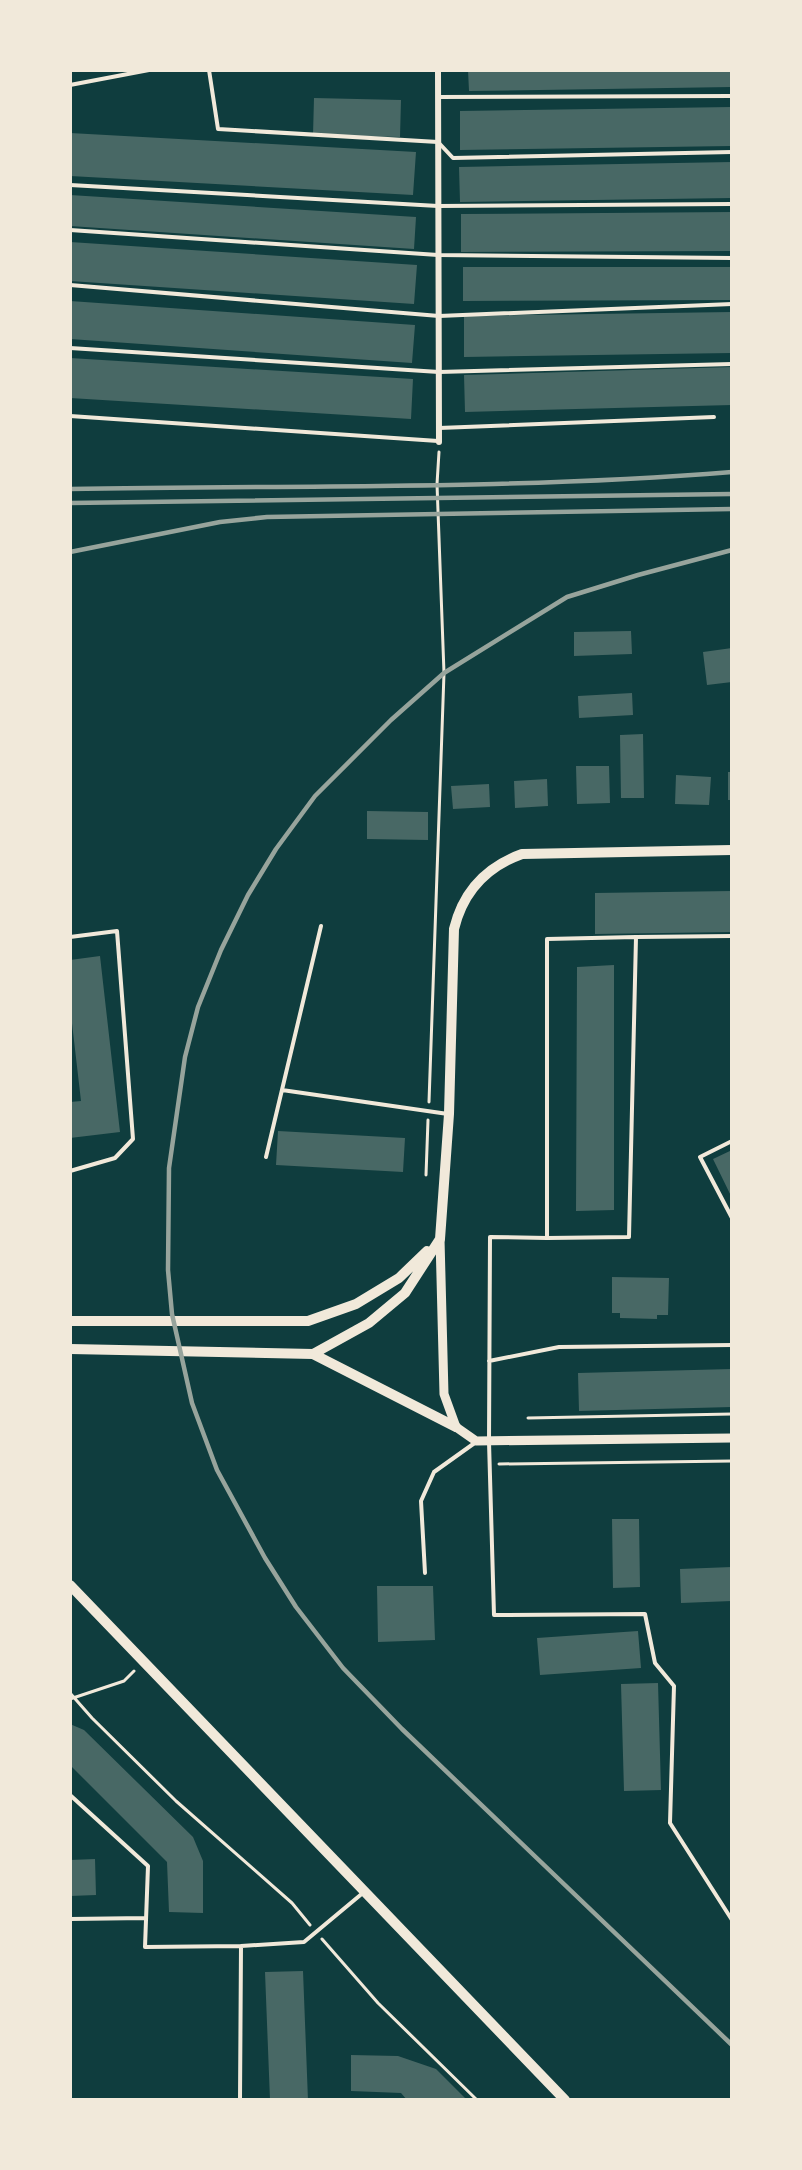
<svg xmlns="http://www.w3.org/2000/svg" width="802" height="2170" viewBox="0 0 802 2170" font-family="'Sofia Sans Condensed',sans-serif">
<rect width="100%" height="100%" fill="#0f3d3e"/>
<!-- building -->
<path fill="#486865" d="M468,70H732V87L469,91Z
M314,98L401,100L400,137L313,135Z
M732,107V146L460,150V111Z
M70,133L416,152L413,195L70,176Z
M732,162V198L460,202L459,167Z
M70,195L416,217L414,249L70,226Z
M732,212V251L461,252V214Z
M70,242L417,265L414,304L70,281Z
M463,267H732V300L463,301Z
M70,301L415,325L412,363L70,339Z
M732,312V353L464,357V316Z
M70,358L413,379L411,419L70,398Z
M732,367V405L465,412L464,375Z
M631,631L632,654L574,656V632Z
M732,648V682L707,685L703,652Z
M632,693L633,715L579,718L578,696Z
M643,734L644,798H621L620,735Z
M576,766H609L610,803L577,804Z
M728,772H732V800H728Z
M676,775L711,777L709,805L675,804Z
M547,779L548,806L515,808L514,781Z
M489,784L490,807L453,809L451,786Z
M367,811L428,812V840L367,839Z
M732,891V932L595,934V893Z
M100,956L120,1132L70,1138V1102L81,1101L70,1006V960Z
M614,965V1210L576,1211L577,967Z
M278,1131L405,1138L403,1172L276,1165Z
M732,1150V1198L713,1159Z
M612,1277L669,1278L668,1315H657V1319L620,1318V1313H612Z
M732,1369V1407L579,1411L578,1373Z
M612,1519H639L640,1587L613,1588Z
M732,1567V1601L681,1603L680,1569Z
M377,1586H433L435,1640L378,1642Z
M638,1631L641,1668L540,1675L537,1638Z
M658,1683L661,1790L624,1791L621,1684Z
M70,1724L84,1730L193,1837L203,1861V1913L169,1912L167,1862L70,1765Z
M95,1859L96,1895L70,1896V1860Z
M303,1971L308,2100H270L265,1972Z
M351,2055L398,2056L436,2069L467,2100H407L401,2093L351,2091Z"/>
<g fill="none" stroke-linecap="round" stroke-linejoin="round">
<!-- path -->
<path stroke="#f1e9da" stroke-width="3" d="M429,1102L444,673L437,484L439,452
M426,1175L428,1120
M528,1418L732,1414
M499,1464L732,1461
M70,1693L92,1718L176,1801L292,1903L310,1925
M70,1699L124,1681L134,1671
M322,1939L378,2003L477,2100"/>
<!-- service -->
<path stroke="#f1e9da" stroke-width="4" d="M209,70L218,129L438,142L453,158L732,152
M70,85L149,70
M438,97L732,96
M70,185L438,206L732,204
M70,230L438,255L732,258
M70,285L439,316L732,304
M70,348L439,372L732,364
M70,416L438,441
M439,428L714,417
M70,937L117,931L133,1139L115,1158L70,1171
M636,937L547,939V1238L490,1237L489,1442L494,1615L645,1614L655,1663L674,1686L670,1823L732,1920
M282,1090L448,1114
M732,1141L700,1157L732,1218
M266,1157L321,926
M547,1238L629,1237L636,937L732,936
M489,1361L559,1347L732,1345
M425,1573L421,1501L434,1472L476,1442
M70,1795L148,1866L145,1947L241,1946
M70,1919L146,1918
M240,2100L241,1946L304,1942L364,1892"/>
<!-- minor -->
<path stroke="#f1e9da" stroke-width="6" d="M438,70L439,442"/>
<!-- tertiary -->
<path stroke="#f1e9da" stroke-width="9" d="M440,1239L444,1394L456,1427L476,1441L732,1438"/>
<!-- secondary -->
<path stroke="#f1e9da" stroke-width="10" d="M70,1321H308L356,1304L399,1278L427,1251
M70,1349L313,1354L456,1427
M313,1354L369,1323L405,1293L440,1239L449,1114L454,929C463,892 486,867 522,854L732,850
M70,1585L565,2100"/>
<!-- rail -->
<path stroke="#97a49c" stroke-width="4.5" d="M70,489C291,485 512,490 732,472
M70,503L732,494
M732,550L638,575L567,597L444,673L391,720L315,796L276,849L248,895L221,950L198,1007L185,1057L169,1168L168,1270L172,1314L192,1403L217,1470L265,1558L296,1607L343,1668L402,1729L732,2045
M70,552L220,522L267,517L732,509"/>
</g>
<!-- border -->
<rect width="802" height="2170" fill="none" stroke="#f1e9da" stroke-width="144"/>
</svg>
